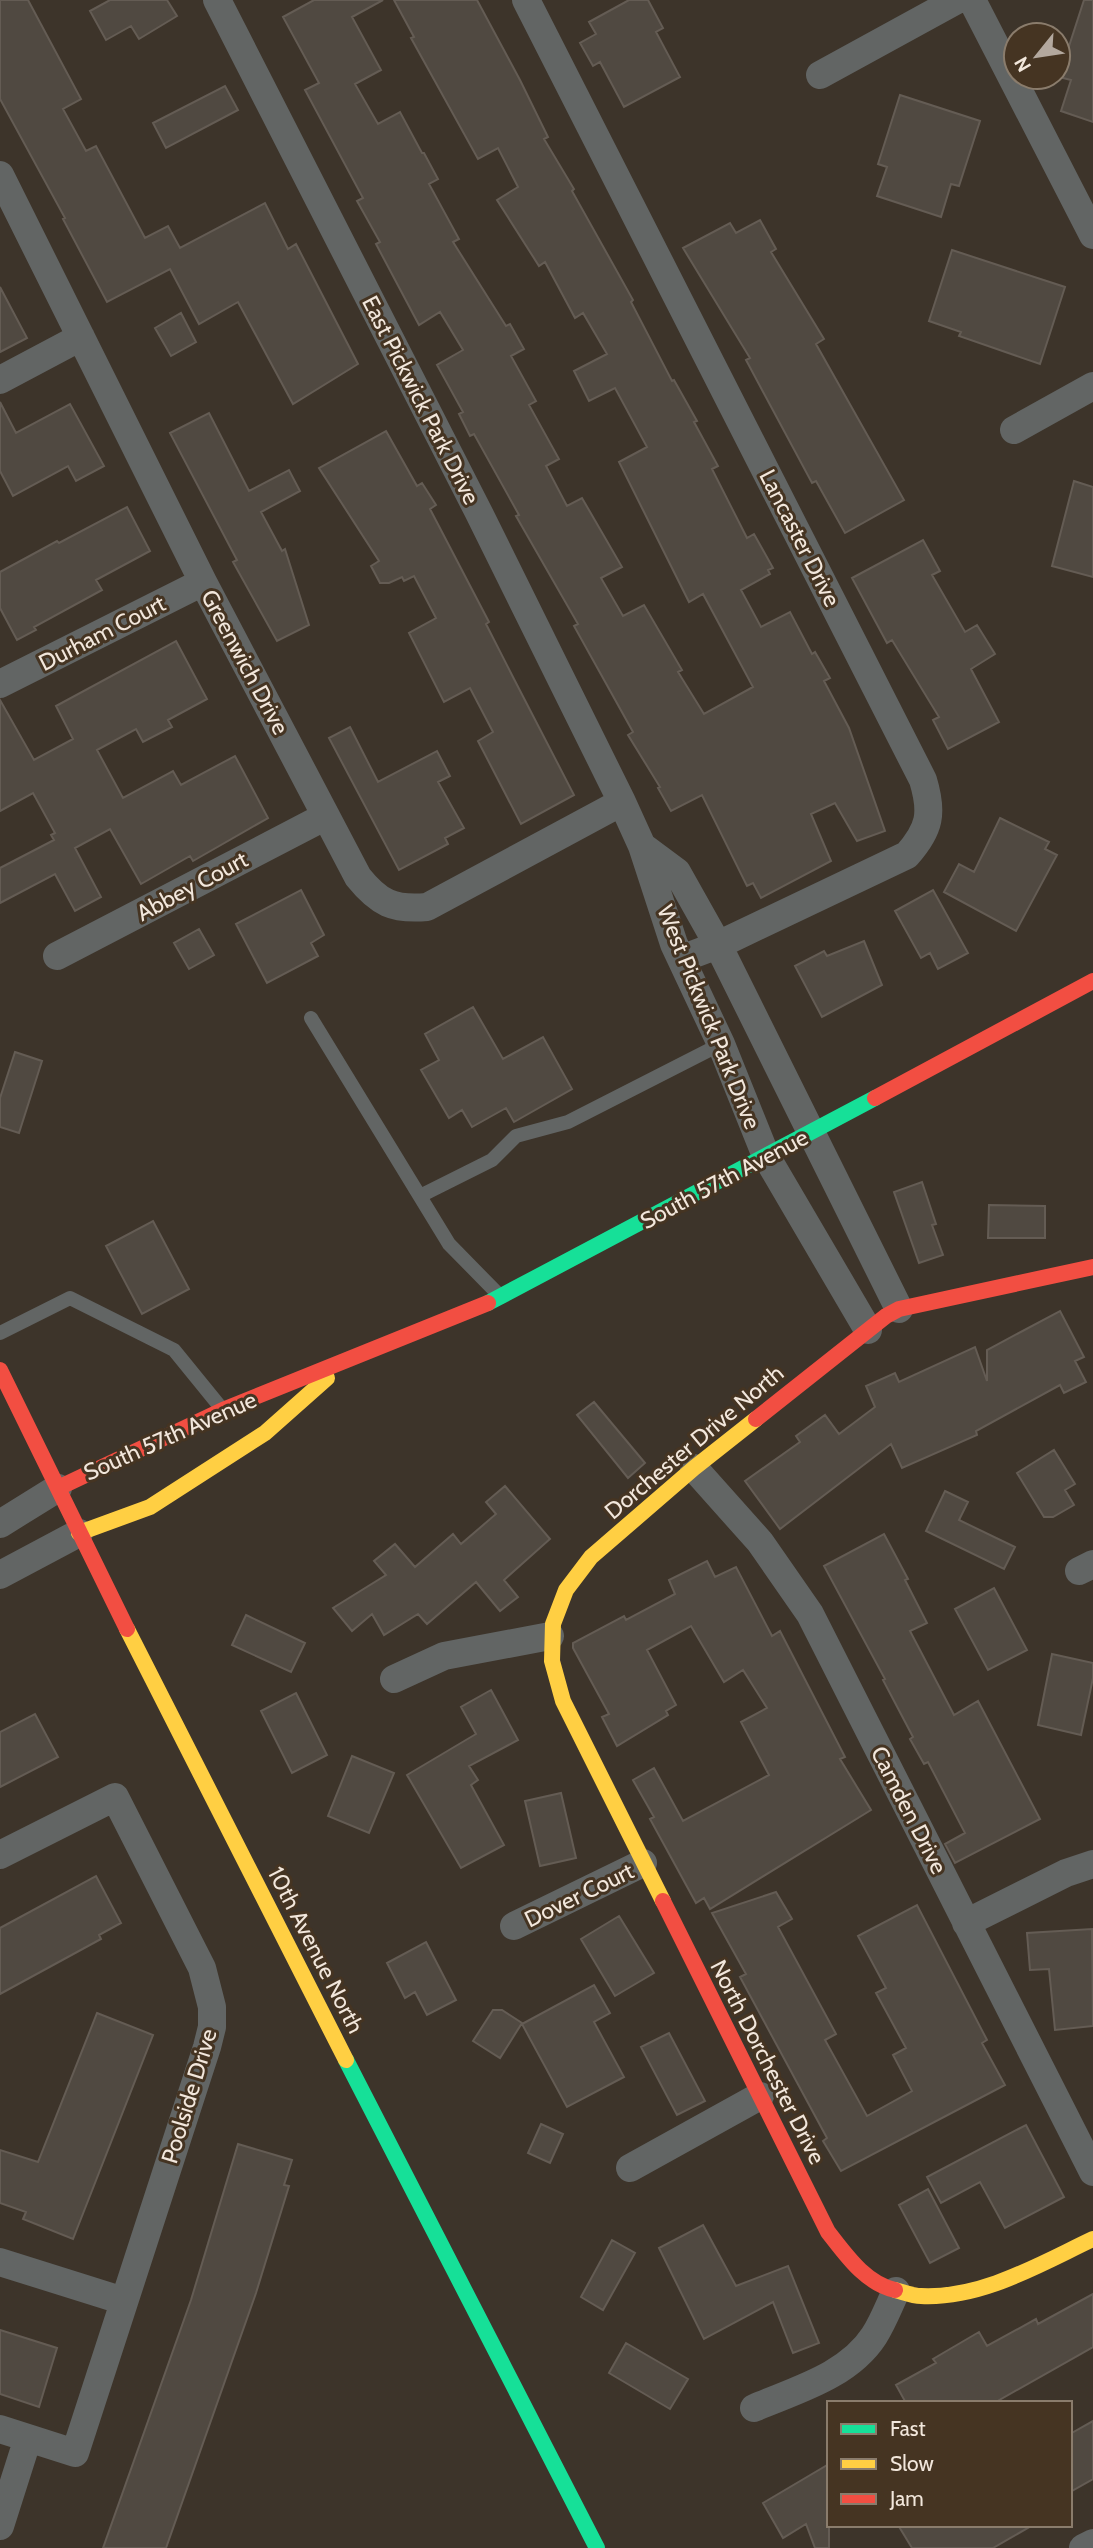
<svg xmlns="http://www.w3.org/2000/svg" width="1093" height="2548" viewBox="0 0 1093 2548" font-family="Cabin,sans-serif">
<rect width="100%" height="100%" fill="#3d342a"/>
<!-- building -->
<path fill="#504941" stroke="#645c54" stroke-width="2" d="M0,0H28L81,99L63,109L86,151L96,146L145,238L168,226L180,248L265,203L288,249L296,244L358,364L293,404L238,302L199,324L170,269L107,302L63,219L65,218L0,99Z
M110,0H167L177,16L139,39L131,26L106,40L90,11Z
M314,0H383L352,17L381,70L355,84L378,124L400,112L422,153H424L438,179L429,184L459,239L453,242L506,326L510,324L524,349L511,356L536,401L529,405L559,459L546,466L567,506L582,498L622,567L601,578L623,616L644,605L682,670L678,672L704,714L753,687L703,594L689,602L619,462L647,447L615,388L589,401L574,371L607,354L583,313L575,318L545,262L539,266L497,200L518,187L498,148L478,159L411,38L414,37L394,0H477L520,80L548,137L544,139L574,189L572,191L633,300L631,302L672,381L674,380L697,421L694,422L718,466L712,469L747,538L754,534L773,568L768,570L770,574L741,590L761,627L790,612L812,654L815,652L830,678L824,681L849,728L885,831L857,841L835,803L811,814L831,861L761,898L753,883L747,886L702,795L671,811L658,788L660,787L628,735L633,732L574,626L578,624L516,516L519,515L474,434L470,436L459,414L463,412L437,365L463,350L440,312L419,325L376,244L380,242L357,201L363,198L305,90L319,83L283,17Z
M629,0H648L663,28L656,32L680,77L624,107L600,62L593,66L580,43L596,34L589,22Z
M1084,0H1093V122L1061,111L1071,80L1059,77Z
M225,86L238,110L166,148L153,123Z
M900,95L980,121L959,186L951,184L941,217L877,196L887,167L878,164Z
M760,220L776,249L771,252L824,339L816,344L904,500L845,533L816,481L812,483L746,360L750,358L683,248L730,223L736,233Z
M952,250L1065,287L1040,364L959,336L961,332L929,321Z
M0,287L27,338L0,352Z
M181,313L196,342L171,356L155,328Z
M0,402L16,433L70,404L104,466L76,481L68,466L13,496L0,471Z
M209,413L249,491L289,470L300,491L261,512L282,551L285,549L309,625L277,641L233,562L237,560L170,433Z
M386,431L417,486L422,483L436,505L430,509L489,622L486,624L514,679L574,795L521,824L478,741L493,732L470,688L444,702L409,633L436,618L414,576L404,581L402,577L389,583H380L371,566L379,561L319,468Z
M1074,481L1093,487V577L1052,566Z
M127,507L150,551L96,580L102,590L34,627L36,630L17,640L0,608V572L57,541L59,543Z
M923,540L940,571L932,575L965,632L977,625L995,654L971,669L999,722L948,749L933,720L939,717L892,640L887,643L852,578Z
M176,641L207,699L168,720L172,727L143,742L136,729L97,750L123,798L173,771L181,785L235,756L268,818L193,861L190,856L141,884L110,829L75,848L101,897L75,911L55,874L0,903V868L54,840L51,835L55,833L33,793L0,811V700L34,760L73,739L56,706Z
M350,727L378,782L437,751L450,776L438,782L464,828L445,838L448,844L399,870L329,738Z
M1000,818L1049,842L1045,849L1057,855L1016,931L944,892L959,864L974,872Z
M301,890L324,935L311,943L318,956L267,983L236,924Z
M933,890L968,953L938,969L930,953L921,958L895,911Z
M199,929L214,955L189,969L174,943Z
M864,941L882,985L822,1017L795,966L824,951L827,956Z
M473,1007L503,1059L543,1037L572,1089L514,1122L506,1108L472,1127L462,1110L449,1118L421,1070L439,1060L425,1034Z
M15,1052L42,1061L19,1133L0,1127V1098Z
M922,1182L936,1224L932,1225L943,1255L919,1263L894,1192Z
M989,1205L1045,1206V1238H988Z
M153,1221L189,1289L142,1314L106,1246Z
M1060,1311L1084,1357L1075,1361L1086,1382L1064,1393L1060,1385L976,1431L977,1435L902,1468L891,1444L780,1529L745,1481L800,1442L796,1436L825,1415L839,1434L875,1407L866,1386L895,1373L899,1382L975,1347L987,1381V1350Z
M594,1402L645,1463L628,1478L577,1415Z
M1054,1450L1075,1484L1065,1490L1074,1505L1053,1517H1044L1017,1473Z
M505,1486L550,1539L504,1580L518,1597L500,1611L476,1582L427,1624L418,1614L384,1635L372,1614L352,1631L333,1608L386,1575L374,1561L395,1544L415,1567L453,1534L461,1544L496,1514L486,1502Z
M945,1491L968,1502L959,1520L1015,1547L1004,1569L926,1531Z
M884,1534L908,1579L905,1580L927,1623L910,1631L954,1715L978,1701L1040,1819L955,1863L945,1844L965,1833L928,1762L924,1764L910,1739L913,1737L883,1680L885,1679L824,1566Z
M707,1561L715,1577L736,1567L772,1636L780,1631L845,1757L840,1759L871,1810L710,1909L704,1898L696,1903L650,1819L654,1817L633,1780L654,1768L683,1821L769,1775L741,1722L767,1708L743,1670L724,1682L691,1626L647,1650L676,1705L666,1711L668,1715L617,1746L602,1717L609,1714L573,1648V1643L624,1616L626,1620L675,1594L669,1580Z
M994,1588L1027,1650L988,1670L955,1609Z
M246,1615L305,1643L291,1672L232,1645Z
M1052,1654L1093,1663V1678L1081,1735L1038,1725Z
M491,1690L518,1740L469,1766L478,1780L471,1785L504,1845L461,1868L407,1775L476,1734L461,1707Z
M296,1693L327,1755L292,1773L261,1711Z
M35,1714L58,1757L0,1787V1732Z
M352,1756L394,1773L369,1833L328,1816Z
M561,1793L576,1858L540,1866L525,1801Z
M96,1876L121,1923L99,1935L101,1939L0,1994V1928Z
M776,1892L792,1919L778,1927L836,2034L825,2040L867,2116L912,2091L893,2055L906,2048L876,1993L886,1988L858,1936L917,1905L987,2040L982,2043L1005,2085L841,2171L823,2141L827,2138L740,1977L746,1974L712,1913Z
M619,1916L654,1973L615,1996L581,1939Z
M1092,1929L1093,2026L1055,2030L1049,1969L1030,1970L1027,1933Z
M426,1942L456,2000L427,2015L415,1992L405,1998L387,1963Z
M594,1985L610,2013L594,2022L624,2077L567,2107L522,2024Z
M493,2010H502L522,2023L500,2058L473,2041Z
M97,2013L153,2035L73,2239L23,2219L26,2212L0,2203V2150L38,2162Z
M669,2033L705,2101L677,2115L641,2047Z
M541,2124L563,2134L550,2163L528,2153Z
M1026,2125L1064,2197L1005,2228L980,2182L941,2203L927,2177Z
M238,2144L292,2160L284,2185L289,2186L256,2293L166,2548H103L191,2300Z
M928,2189L959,2248L930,2263L899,2205Z
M703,2225L736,2286L788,2266L819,2343L793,2353L773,2302L704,2339L659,2248Z
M612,2240L635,2253L603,2310L581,2297Z
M1093,2294V2347L994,2403H906L896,2385L936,2363L933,2359L979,2332L987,2346L1036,2319L1038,2324Z
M0,2330L57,2348L39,2407L0,2394Z
M626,2343L688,2379L670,2409L609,2373Z
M1093,2421V2479L1070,2492V2434Z
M829,2464V2548H815L806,2524L783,2538L763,2503Z
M898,2525H1033L993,2548H912Z"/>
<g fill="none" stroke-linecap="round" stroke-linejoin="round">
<!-- lane -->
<path stroke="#626564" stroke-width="14" d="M311,1018L449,1244L501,1297
M420,1196L492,1160L516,1136L568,1122L721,1044
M0,1333L70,1298L174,1350L222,1409"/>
<!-- street -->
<path stroke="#626564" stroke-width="28" d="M217,0L478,511L622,802L642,846L674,944L721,1044L766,1156L868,1330
M526,0L923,780C933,813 930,829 907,855L718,945L681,959
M972,0L1093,235
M820,75L957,0
M0,175L203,582L358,877C379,903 393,910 427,907L622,802
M0,380L81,337
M1014,430L1093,386
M0,684L203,582
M642,846L677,872L718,945L899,1309
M57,956L326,816
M694,1468L760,1542L810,1614L1093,2172
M0,1524L58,1488
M1079,1571L1093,1564
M0,1575L79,1533
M394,1679L444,1656L550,1636
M0,1855L115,1797L202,1968L212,2007V2027L207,2047L75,2453L0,2429
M966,1923L1066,1873L1093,1864
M514,1926L643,1863
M630,2168L760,2096
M0,2262L124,2301
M754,2408C796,2390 848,2376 874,2336C883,2322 889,2306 896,2291
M0,2526L28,2438
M1083,2548L1093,2543"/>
<!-- fast -->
<path stroke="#16e098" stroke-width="16" d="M488,1303L875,1098
M346,2060L597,2548"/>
<!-- slow -->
<path stroke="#ffcf43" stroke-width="16" d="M79,1533L150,1507L265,1433L327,1378
M127,1629L346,2060
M663,1901L563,1701L552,1661L553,1624L566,1590L591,1557L694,1468L756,1419
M895,2290C903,2292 912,2296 921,2296C982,2299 1040,2264 1093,2239"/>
<!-- jam -->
<path stroke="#f24e42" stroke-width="16" d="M875,1098L1093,981
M0,1370L127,1629
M756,1419L886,1316L899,1309L1093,1267
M58,1488L223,1410L488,1303
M663,1901L828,2232C846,2255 865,2283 895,2290"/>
</g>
<g text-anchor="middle" stroke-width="6" stroke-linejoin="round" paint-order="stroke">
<!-- street labels -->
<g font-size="23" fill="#f2e7dc" stroke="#453422">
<text transform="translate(421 400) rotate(63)" y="8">East Pickwick Park Drive</text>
<text transform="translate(800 538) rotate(63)" y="8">Lancaster Drive</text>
<text transform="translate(102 633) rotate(-27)" y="8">Durham Court</text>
<text transform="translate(245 662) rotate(62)" y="8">Greenwich Drive</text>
<text transform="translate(192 886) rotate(-28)" y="8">Abbey Court</text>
<text transform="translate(709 1017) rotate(68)" y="8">West Pickwick Park Drive</text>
<text transform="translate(724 1179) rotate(-28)" y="8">South 57th Avenue</text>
<text transform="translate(170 1436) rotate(-24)" y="8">South 57th Avenue</text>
<text transform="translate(694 1442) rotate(-40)" y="8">Dorchester Drive North</text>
<text transform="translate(909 1810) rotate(63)" y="8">Camden Drive</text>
<text transform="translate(579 1895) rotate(-26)" y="8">Dover Court</text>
<text transform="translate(316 1950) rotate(63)" y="8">10th Avenue North</text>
<text transform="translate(768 2062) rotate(63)" y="8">North Dorchester Drive</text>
<text transform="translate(189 2096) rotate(-73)" y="8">Poolside Drive</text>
</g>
</g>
<!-- legend -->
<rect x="827" y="2401" width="245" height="126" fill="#453422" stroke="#8a7c6c" stroke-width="2"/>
<rect x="841" y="2424" width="35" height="10" fill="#16e098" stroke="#8a7c6c" stroke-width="2"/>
<text x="890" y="2436" font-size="21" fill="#f2e7dc">Fast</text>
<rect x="841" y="2459" width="35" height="10" fill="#ffcf43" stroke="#8a7c6c" stroke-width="2"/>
<text x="890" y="2471" font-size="21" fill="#f2e7dc">Slow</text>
<rect x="841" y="2494" width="35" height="10" fill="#f24e42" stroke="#8a7c6c" stroke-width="2"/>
<text x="890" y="2506" font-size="21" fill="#f2e7dc">Jam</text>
<!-- north arrow -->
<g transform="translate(1037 56) rotate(240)"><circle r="33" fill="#453422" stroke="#8a7c6c" stroke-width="2"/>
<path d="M0-5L12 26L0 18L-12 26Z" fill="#b3a89e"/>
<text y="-10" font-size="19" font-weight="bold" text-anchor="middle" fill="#f2e7dc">N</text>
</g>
</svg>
